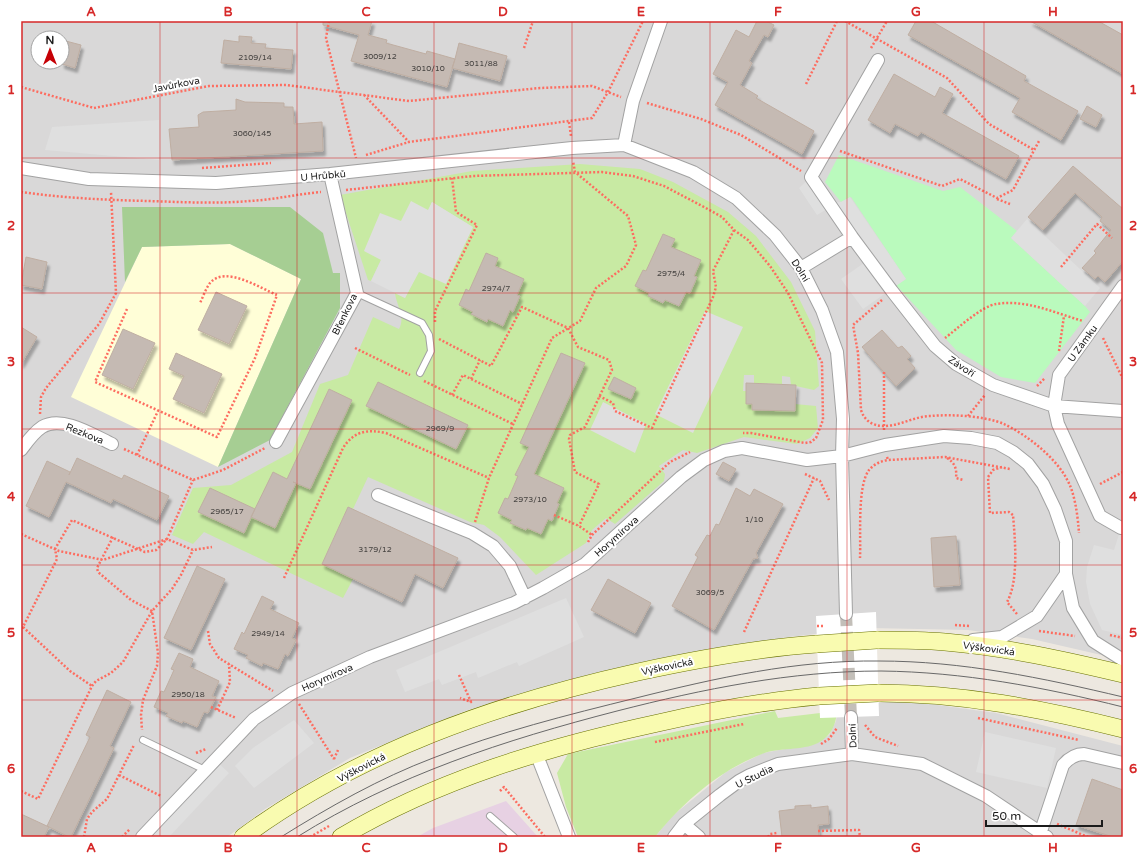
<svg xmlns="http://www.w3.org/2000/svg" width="1144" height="858" viewBox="0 0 1144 858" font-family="'Varela Round',sans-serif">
<defs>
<filter id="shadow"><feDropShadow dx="2.5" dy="4.5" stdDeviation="1" flood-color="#0004"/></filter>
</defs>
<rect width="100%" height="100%" fill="#ede8e0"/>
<!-- residential -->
<path fill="#d9d8d8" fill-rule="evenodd" d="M21,21H1123V660L1032,639L968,630L869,628L788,637L664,658L523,693L465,711L350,758L265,809L227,837H21ZM38,38H62V62H38Z
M908,701L996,713L1123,746V837H655L671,817L726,772L763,753L817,743L829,735L836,721L838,705Z"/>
<!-- industrial -->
<path fill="#e7d1e3" d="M506,801L538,837H417L433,828Z"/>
<!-- education -->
<path fill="#fffed7" d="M230,244L301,279L218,467L71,397L142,247Z"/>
<!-- grass -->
<path fill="#c8eaa3" d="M580,164L640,169L673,182L728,212L756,236L791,282L815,331L819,386L814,390L791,385L790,377L782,376V384L754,383V375H744L743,391H746V404H752V410L795,411V404L816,406L818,428L810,438L797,444L744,437L697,453L683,450L659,466L665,474L664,481L615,524L606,518L592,530L586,543L536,575L500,537L484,525L470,522L368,477L353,509L348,507L322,564L353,579L343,598L204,532L193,544L172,535L193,488L231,485L292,452L320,384L348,375L373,317L399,329C406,316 396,305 395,293L405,298L418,272L472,227L432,202L429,210L381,260L371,281L368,280L340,195L472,171Z
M775,711L778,718L837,711C836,725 831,736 818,743C802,751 779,747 762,754C720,770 682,803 655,837H578L566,807L557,773L568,754Z"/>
<!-- forest -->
<path fill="#a6ce93" d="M122,207H290L323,233L333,273H340V308L270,440L218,467L301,279L230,244L142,247L125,282Z"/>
<!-- park -->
<path fill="#bafabd" d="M839,155L943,191L960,187L1017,231L1011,238L1085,306L1090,312L1035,383L1001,377L956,350L896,285L906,279L851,197L841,202L825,182Z"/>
<!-- parking -->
<path fill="#dfdfdf" d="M159,120V160L45,150L52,127Z
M811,177L830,203L841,202L850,197L906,279L863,309L841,279L864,263L827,209L817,215L799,188Z
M411,201L428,210L432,202L473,227L446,284L419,272L405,298L371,281L381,260L364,251L380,213L401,221Z
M1027,219L1100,288L1085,306L1011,238Z
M705,311L743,327L693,433L655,414Z
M603,402L646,424L635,453L590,430Z
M1121,528H1123V635L1102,630L1090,604L1086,582L1087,567L1094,545L1114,550Z
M566,598L584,637L519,666L517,662L478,678L476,672L442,685L439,679L405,692L396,670Z
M294,720L314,743L254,788L235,766L253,748Z
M985,732L1056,748L1047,788L976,772Z
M215,760L229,773L169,837H142Z"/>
<!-- pier -->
<path fill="#fff" d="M876,612L879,716L820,718L816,616Z"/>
<!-- building -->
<path fill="#c5bab3" stroke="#bfaea2" filter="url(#shadow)" d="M323,21H372L368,35L387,40L386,43L426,54L427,51L455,59L459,43L507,56L500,81L452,68L455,59L447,87L351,61L359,35L323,25Z
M757,21H766L774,25L768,37L764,35L749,61L752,63L740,85L758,96L756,98L814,131L802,154L715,105L728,82L713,74L736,30L749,37Z
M916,21H931L1026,76L1024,81L1078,111L1061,140L1012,112L1020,98L908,35Z
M1030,21H1098L1123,35V74Z
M239,36L252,37L251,43L266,44L265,48L293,50L291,69L221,63L224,40L239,42Z
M62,40L81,45L75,68L62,64Z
M894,74L935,97L940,87L953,94L942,113L1019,156L1006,179L921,132L918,136L895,124L890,133L868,120Z
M236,99L245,102L284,103V107H293L294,124L322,122L323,151L172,160L169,129L199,127L198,115L203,112L236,110Z
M1087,106L1102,115L1096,127L1080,119Z
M1073,166L1123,209V261L1105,282L1098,276L1095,279L1082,268L1096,253L1094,251L1111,230L1100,221L1102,217L1075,193L1043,230L1028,217Z
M663,234L675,239L671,247L701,260L694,276L697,277L690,293L686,292L679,306L665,300L663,303L648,296L649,293L635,286L643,270L646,271Z
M486,253L498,258L495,266L524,279L517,295L520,296L513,312L510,310L503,326L488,319L487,322L471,314L473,312L459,305L466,289L469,291Z
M26,257L47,262L42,289L21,285Z
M216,292L247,306L229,344L198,330Z
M21,327L37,337L21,364Z
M123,329L155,343L133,389L102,375Z
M882,330L898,348L902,346L911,356L907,359L915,368L896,386L862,347Z
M176,353L222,374L204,413L173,399L184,376L169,369Z
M561,353L585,363L534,474L564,488L557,503L559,504L552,521L548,519L541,534L527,528L526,530L510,523L512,520L498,513L505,498L508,499L518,476L515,475L529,447L520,443Z
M614,377L636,388L631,399L608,389Z
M378,382L468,425L456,449L366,406Z
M746,383L796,385L795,411L752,410V404H746Z
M329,389L352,400L310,489L293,482L296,483L275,528L251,517L273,472L287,479Z
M77,458L122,479L124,475L169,496L157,520L113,499L111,503L66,482L49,517L26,506L47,461L70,472L69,475Z
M723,462L736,469L729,481L716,474Z
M210,488L255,509L244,533L198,512Z
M736,488L750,496L754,489L783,504L756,553L758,558L753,559L714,630L672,606L698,557L695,555L707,535L710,536L716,524L719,525Z
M348,507L458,558L443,588L415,574L402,602L322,564Z
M956,536L960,585L934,587L931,538Z
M197,566L225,579L191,650L164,638Z
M608,579L651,603L635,633L591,610Z
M262,596L274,602L270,609L299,623L292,638L296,640L288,656L285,654L278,669L263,663L262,666L246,658L248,655L234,649L242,632L244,634Z
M179,653L193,659L190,667L219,681L212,696L216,697L208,713L204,712L197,727L183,721L182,723L166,716L168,713L154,707L161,691L164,692L174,670L171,669Z
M107,690L131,702L110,746L114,748L71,837H69L47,826L90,737L86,735Z
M1092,779L1123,790V830L1120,837H1113L1076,825Z
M811,805V808L828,806L829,824L818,825L819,837H782L779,811L795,809V806Z
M21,814L49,827L44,837H21Z"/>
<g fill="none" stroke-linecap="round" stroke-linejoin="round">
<!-- street-tunnel -->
<path stroke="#c3bfb9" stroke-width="12" stroke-dasharray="12 6" stroke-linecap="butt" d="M846,614L851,717"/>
<!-- lane casing -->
<g stroke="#a2a2a2" stroke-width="8">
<path id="lane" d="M357,293L422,323L429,335L431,351L420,373
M143,740L205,770
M490,816L514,837"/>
</g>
<!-- street casing -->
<g stroke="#a2a2a2" stroke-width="14">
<path id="street" d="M878,60L811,177L852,237L892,291L935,346L956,364L993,385L1054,406L1123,411
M624,145L633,101L661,21
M21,168L89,179L216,183L330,174L572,148L624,145L693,172L736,198L775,235L801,268L822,310L837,352L843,419L842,456L846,614
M801,268L852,237
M276,442L357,293L330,174
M21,450C27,442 33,433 42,427C62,415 93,435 112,444
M378,495L472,533L493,546L510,566L525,598
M1121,528L1100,516L1058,424L1054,406L1059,375L1123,286
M973,640L1002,637L1037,616L1066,574
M851,717L852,754
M536,753L569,837
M684,824L699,837
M142,837L254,719L292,693L370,657L514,603L543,588L585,564L681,477L704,460L724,451L742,448L807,460L842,456L885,445L944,436L971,438L997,443L1013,452L1028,464L1043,484L1055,509L1066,541V574L1073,608L1093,641L1123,660
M674,837L684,824L720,795L739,781L750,775L778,764L852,754L922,764L986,796L1047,837
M1039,837L1063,765C1069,758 1075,754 1084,754L1123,763"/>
</g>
<!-- secondary casing -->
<g stroke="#697202" stroke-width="18">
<path id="secondary" d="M877,640C900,640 922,640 945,642C1005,647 1064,660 1123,674
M878,693C961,693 1043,709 1123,729
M243,837C360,751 498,703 638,672C698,659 757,648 817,644
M341,837C439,779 547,747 658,723C711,711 764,701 819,696"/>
</g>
<!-- path -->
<path stroke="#fd6d60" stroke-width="2.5" stroke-dasharray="2 2" stroke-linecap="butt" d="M329,21L326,38L356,158
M845,21L947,78L989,124L1034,150
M524,48L533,21
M871,48L887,21
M806,84L837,21H840
M21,87L94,108L209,86L286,85L409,101L540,88L592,86L621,97
M364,95L409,142L592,118L608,92L643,21
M647,103L701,119L741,135L801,171
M569,122L571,136
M840,151L942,186L960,179L997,198L1013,190L1039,141
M366,155L409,142
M202,168L271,163
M346,190L473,176L602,172L633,176L664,186L704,207L722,217L734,230L748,240L770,266L788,293L822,363L823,420L816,438L811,442L805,443L751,433H743
M21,192C63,198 106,200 148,201C182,202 216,204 249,201C273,200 297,194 321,192
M997,199L1010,204
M1061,267L1097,224L1112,238
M882,300L853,325L858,353L861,410C864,420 872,426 884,426C900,426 915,416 931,416C952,414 985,416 1004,424C1029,436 1061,461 1071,488C1076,502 1078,519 1079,533
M127,309L95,382L217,437L255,358L277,295C260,288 225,265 210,283C206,288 203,297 200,303
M435,322V311L477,225L456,212L452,178
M945,338C957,329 982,306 996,304C1026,299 1055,313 1083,321
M1103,338L1123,379
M439,339L491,366L522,307L568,328L578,347L609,360L612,370L585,427L570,435L569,439L575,472L599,484L579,526
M355,348L410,375
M1059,351L1064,316
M884,372V432
M471,379L480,360
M424,381L513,424
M1037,386L1045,378
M452,395L463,375L522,404
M599,396L613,403L615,411L652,428L713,297L716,287L713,271L734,230
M40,414L41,397L46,388L99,324L116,293L111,192
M968,416L985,395
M124,449L193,480L223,470L265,448
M137,455L158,411
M887,457L888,460L945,457L1010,469
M947,458C955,463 957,469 956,478L963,480
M1002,467L993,470L988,477L990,513L1009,512L1013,515C1015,539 1019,581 1007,602L1017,614
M805,474L820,481L829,500
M1100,484L1123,472
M554,515L579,526L592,535
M475,522L489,478L552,338L580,321L596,288L626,266L636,245L628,216L575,172L573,161
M21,534L59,551L103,560L167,539L193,550L212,547
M113,537L97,568L98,572L131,600L152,611L158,653L157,666L143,700L141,715L142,730
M588,542L592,535L670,462L690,452
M860,558C861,536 857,486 869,470C874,464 881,461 888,460
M284,578L343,448C354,431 367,429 386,433L489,478
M955,625L970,626
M23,627L70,671L92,686
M21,628L23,627L57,559L55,549L72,520L145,552L156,550L167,539L193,480
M208,631L210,644L219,658L273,691
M1039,631L1075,636
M744,632L814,478
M1110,635L1123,638
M459,675L471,702L460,698
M299,704L334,759
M211,707L236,718
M217,710L230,682L229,664
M978,718L1079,740
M865,725L875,737L898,746
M655,742L744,724
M821,744L829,739L837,728
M196,753L206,749
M334,759L338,750
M119,775L161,796
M21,791L38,799L92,686L96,681L111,673L123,662L152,611L172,589L181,575L193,550
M500,791L504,787L545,837
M1057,824L1088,837
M818,831L859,830L860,837
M84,837L87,819L92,812L107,799L134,745
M122,837L130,829
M310,837L329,826
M768,837L770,834L777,833"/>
<!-- lane -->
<use href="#lane" stroke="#fff" stroke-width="6"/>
<!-- street -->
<use href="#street" stroke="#fff" stroke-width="12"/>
<!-- secondary -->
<use href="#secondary" stroke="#f9fbb0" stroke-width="17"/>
<!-- tram -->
<path stroke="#696969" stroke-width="1" d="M281,837C329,807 380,778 433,758C499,732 567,715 636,698C716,678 796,660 879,661C962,661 1043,678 1123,697
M297,837C396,775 505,740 617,711C703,689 791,671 881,671C963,672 1043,687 1123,707"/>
<!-- secondary-bridge casing -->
<g stroke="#697202" stroke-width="18" stroke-linecap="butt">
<path id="secondary-bridge" d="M817,644L877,640
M819,696L878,693"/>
</g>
<!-- path-bridge -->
<path stroke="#fd6d60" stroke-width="2.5" stroke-dasharray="2 2" stroke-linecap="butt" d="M817,626H824"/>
<!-- secondary-bridge -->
<use href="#secondary-bridge" stroke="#f9fbb0" stroke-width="17"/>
</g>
<!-- grid -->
<path fill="none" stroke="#d62828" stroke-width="1" stroke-opacity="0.55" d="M160,21V837M297,21V837M434,21V837M572,21V837M710,21V837M847,21V837M984,21V837M21,158H1123M21,293H1123M21,429H1123M21,565H1123M21,700H1123"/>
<g text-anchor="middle" stroke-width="4" stroke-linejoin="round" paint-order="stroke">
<!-- number labels -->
<g font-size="8" fill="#464341">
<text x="380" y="59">3009/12</text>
<text x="255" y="60">2109/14</text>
<text x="481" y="66">3011/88</text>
<text x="428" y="71">3010/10</text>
<text x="252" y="136">3060/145</text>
<text x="671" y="276">2975/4</text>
<text x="496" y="291">2974/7</text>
<text x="440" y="431">2969/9</text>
<text x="530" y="502">2973/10</text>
<text x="227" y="514">2965/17</text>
<text x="754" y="522">1/10</text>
<text x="375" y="552">3179/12</text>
<text x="710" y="595">3069/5</text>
<text x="268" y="636">2949/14</text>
<text x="188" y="697">2950/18</text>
</g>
<!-- street labels -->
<g font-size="10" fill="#1b1b1b" stroke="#fff">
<text transform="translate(176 84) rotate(-11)" y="4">Javůrkova</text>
<text transform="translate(323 175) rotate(-5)" y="4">U Hrůbků</text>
<text transform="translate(801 270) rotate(58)" y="4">Dolní</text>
<text transform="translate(344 314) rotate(-64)" y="4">Břenkova</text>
<text transform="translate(1082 343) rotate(-54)" y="4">U Zámku</text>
<text transform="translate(962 366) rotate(33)" y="4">Závoří</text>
<text transform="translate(85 433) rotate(22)" y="4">Rezkova</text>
<text transform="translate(616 536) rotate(-42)" y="4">Horymírova</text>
<text transform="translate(989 648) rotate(8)" y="4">Výškovická</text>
<text transform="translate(667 666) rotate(-12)" y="4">Výškovická</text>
<text transform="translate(327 677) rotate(-24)" y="4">Horymírova</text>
<text transform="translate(852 736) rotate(-92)" y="4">Dolní</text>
<text transform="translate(361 767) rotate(-27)" y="4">Výškovická</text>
<text transform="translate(754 776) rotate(-26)" y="4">U Studia</text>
</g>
</g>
<!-- border -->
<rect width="1144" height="858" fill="none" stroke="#ffffff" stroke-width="44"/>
<!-- north arrow -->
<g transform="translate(50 50)"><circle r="19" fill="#ffffff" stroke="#a4a4a4"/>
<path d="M0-3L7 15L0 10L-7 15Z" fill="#c60005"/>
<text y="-6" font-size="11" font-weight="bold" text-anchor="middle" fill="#1b1b1b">N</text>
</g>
<!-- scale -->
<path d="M986 820v6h116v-6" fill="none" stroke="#1b1b1b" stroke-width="2"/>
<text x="992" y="820" font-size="12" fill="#1b1b1b" stroke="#ffffff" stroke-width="3" paint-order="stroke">50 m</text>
<rect x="22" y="22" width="1100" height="814" fill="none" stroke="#d62828" stroke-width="1.5"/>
<g font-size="13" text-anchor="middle" font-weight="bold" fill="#d62828">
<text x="91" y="16">A</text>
<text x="228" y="16">B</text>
<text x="366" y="16">C</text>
<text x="503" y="16">D</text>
<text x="641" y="16">E</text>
<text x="778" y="16">F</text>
<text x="916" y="16">G</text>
<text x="1053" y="16">H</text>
<text x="11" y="94">1</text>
<text x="1133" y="94">1</text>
<text x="11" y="230">2</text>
<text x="1133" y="230">2</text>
<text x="11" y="366">3</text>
<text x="1133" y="366">3</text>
<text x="11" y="501">4</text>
<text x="1133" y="501">4</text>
<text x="11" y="637">5</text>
<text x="1133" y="637">5</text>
<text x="11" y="773">6</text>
<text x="1133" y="773">6</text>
<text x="91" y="852">A</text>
<text x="228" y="852">B</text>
<text x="366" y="852">C</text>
<text x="503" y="852">D</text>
<text x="641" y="852">E</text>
<text x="778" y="852">F</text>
<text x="916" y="852">G</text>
<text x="1053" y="852">H</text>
</g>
</svg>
